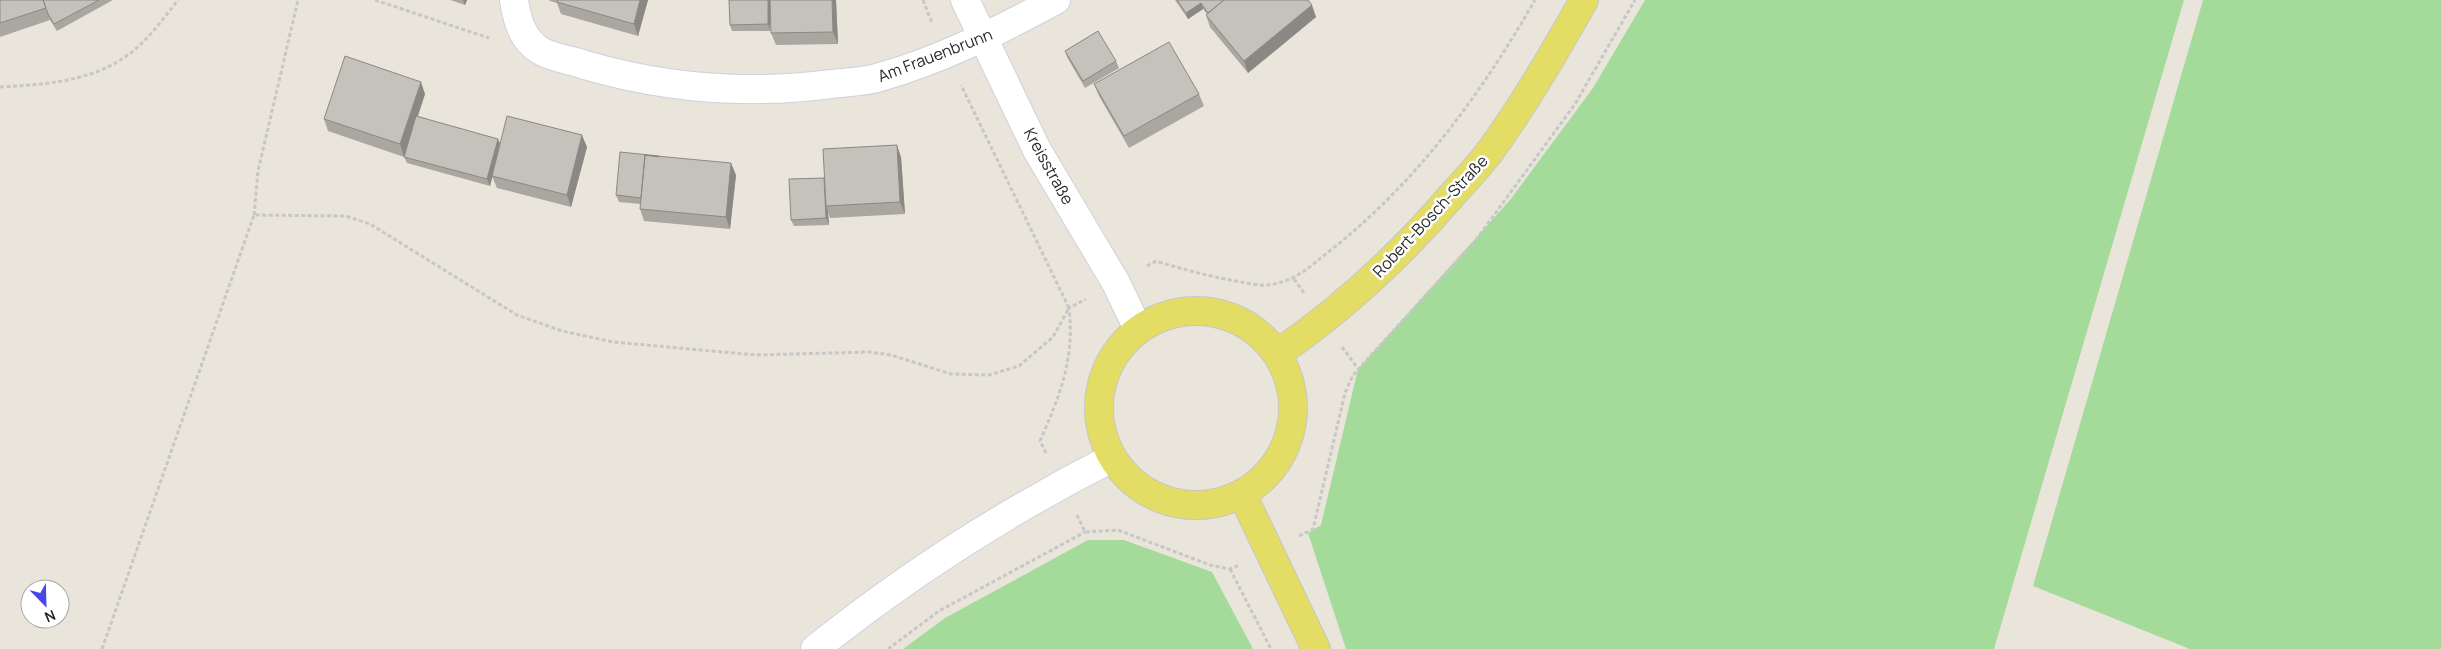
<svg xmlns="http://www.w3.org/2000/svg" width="2441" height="649" viewBox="0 0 2441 649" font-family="Manrope,sans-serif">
<rect width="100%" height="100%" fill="#e9e5da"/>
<!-- green -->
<path fill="#a4db9b" d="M1645,0H2184L1994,649H1346L1308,533L1321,525L1358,369L1510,200L1593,88Z
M2203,0H2441V649H2190L2033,586Z
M1088,540H1124L1212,572L1253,649H903L945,618Z"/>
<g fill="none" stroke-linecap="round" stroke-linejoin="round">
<!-- minor casing -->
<g stroke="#d0d0df" stroke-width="30">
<path id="minor" d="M514,0C517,20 522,40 541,51C553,58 571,60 585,65C667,89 746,95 831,84C847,82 865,82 880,77C941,60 1000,30 1056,0
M965,0L1037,150L1116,283L1138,329
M815,649C906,576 1008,511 1112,458"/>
</g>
<!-- major casing -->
<g stroke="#c7c7c7" stroke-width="30">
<path id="major" d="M1099 408a97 97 0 1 1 194 0a97 97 0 1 1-194 0Z
M1277,354C1344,308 1400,256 1453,194C1465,181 1477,168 1488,154C1524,105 1554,53 1584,0
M1242,494L1316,649"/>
</g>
<!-- path -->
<path stroke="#c7c7c7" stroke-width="3" stroke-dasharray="4 2.5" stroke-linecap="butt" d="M375,0L489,38
M923,0L932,23
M0,87C52,84 104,81 143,42C156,29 167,14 178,0
M254,215L258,171L298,0
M1147,266L1156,261C1185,270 1212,277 1241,282C1249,283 1259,286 1267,285C1296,282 1310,266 1332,249C1417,182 1481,94 1535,0
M1294,279L1304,293
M1342,347L1359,370
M1046,453L1040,441C1060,395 1075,359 1069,308L1086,299
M1077,515L1085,532L1118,530L1210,565L1230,569L1239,565
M1299,536L1313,529L1345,393L1353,375L1475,241L1575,104L1635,0
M1230,569L1271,649
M102,649L254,215L346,216L370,224L517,315L562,331L613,342L756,355L869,352L891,355L951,374L989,375L1019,366L1053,337L1069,308L961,85
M888,649L939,611L1085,532"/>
<!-- minor -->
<use href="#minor" stroke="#fff" stroke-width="28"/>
<!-- major -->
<use href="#major" stroke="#e3dd65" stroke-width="28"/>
</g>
<!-- wall -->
<path fill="#a9a7a0" d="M0,0H113L57,31L50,20L0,37Z
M450,0H467L465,5Z
M549,0H648L638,36L561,14L557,3L550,1Z
M729,0H770V31H732L730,25Z
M836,0L838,44L776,45L771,33Z
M1175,0H1308L1316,17L1248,73L1210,27L1206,15L1207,14L1203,9L1188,19Z
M1065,51L1116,61L1119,68L1085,88L1067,57Z
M1094,84L1199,94L1204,106L1129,148L1099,96Z
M425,94L418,116L500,144L587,147L571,207L497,188L492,176L490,186L407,163L404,157L407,149L404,157L328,131L324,119Z
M660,157L736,175L730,229L644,221L640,209L641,204L619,202L616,195Z
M901,157L905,214L830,218L828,212L829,225L794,226L791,220Z"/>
<!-- shaded-wall -->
<path fill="#898882" d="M463,0H467L465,5Z
M640,0H648L638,36L634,24Z
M768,0H770V31L768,24Z
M832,0H836L838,44L833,32Z
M1201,3L1203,9L1188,19L1186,13Z
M1312,5L1316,17L1248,73L1244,61Z
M421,82L425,94L404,157L400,144Z
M582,135L587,147L571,207L567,195Z
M498,139L501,145L490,186L487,179Z
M897,145L901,157L905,214L900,202Z
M731,163L736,175L730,229L726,217Z
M826,206L828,212L829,225L826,218Z"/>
<!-- building -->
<path fill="#c4c2ba" stroke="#898882" d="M0,0H43L46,8L0,23Z
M43,0H99L54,24L48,14Z
M558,0H640L634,24L557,2Z
M729,0H768V24L730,25Z
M770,0H832L833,32L771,33Z
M1177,0H1224L1208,13L1201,3L1186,13Z
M1224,0H1308L1312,5L1244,61L1206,15Z
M1098,31L1116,61L1083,81L1065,51Z
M1169,42L1199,94L1124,136L1094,84Z
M345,56L421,82L400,144L324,119Z
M416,116L498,139L487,179L404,157Z
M507,116L582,135L567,195L492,176Z
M897,145L900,202L826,206L823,149Z
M620,152L659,156V157L645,155L641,198L616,195Z
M645,155L731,163L726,217L640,209Z
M824,178L826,218L791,220L789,179Z"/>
<g text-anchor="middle" stroke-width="5" stroke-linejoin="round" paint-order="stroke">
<!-- street labels -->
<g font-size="16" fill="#272727" stroke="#fff">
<text transform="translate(935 55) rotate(-21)" y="6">Am Frauenbrunn</text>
<text transform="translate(1049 166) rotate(61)" y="6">Kreisstraße</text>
<text transform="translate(1430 216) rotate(-47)" y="6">Robert-Bosch-Straße</text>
</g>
</g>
<!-- north arrow -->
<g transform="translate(45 604) rotate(157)"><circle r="24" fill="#ffffff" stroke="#a9a9a9"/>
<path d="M0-4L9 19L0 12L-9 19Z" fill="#4847e8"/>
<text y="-8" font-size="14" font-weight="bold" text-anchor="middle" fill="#272727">N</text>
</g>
</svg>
